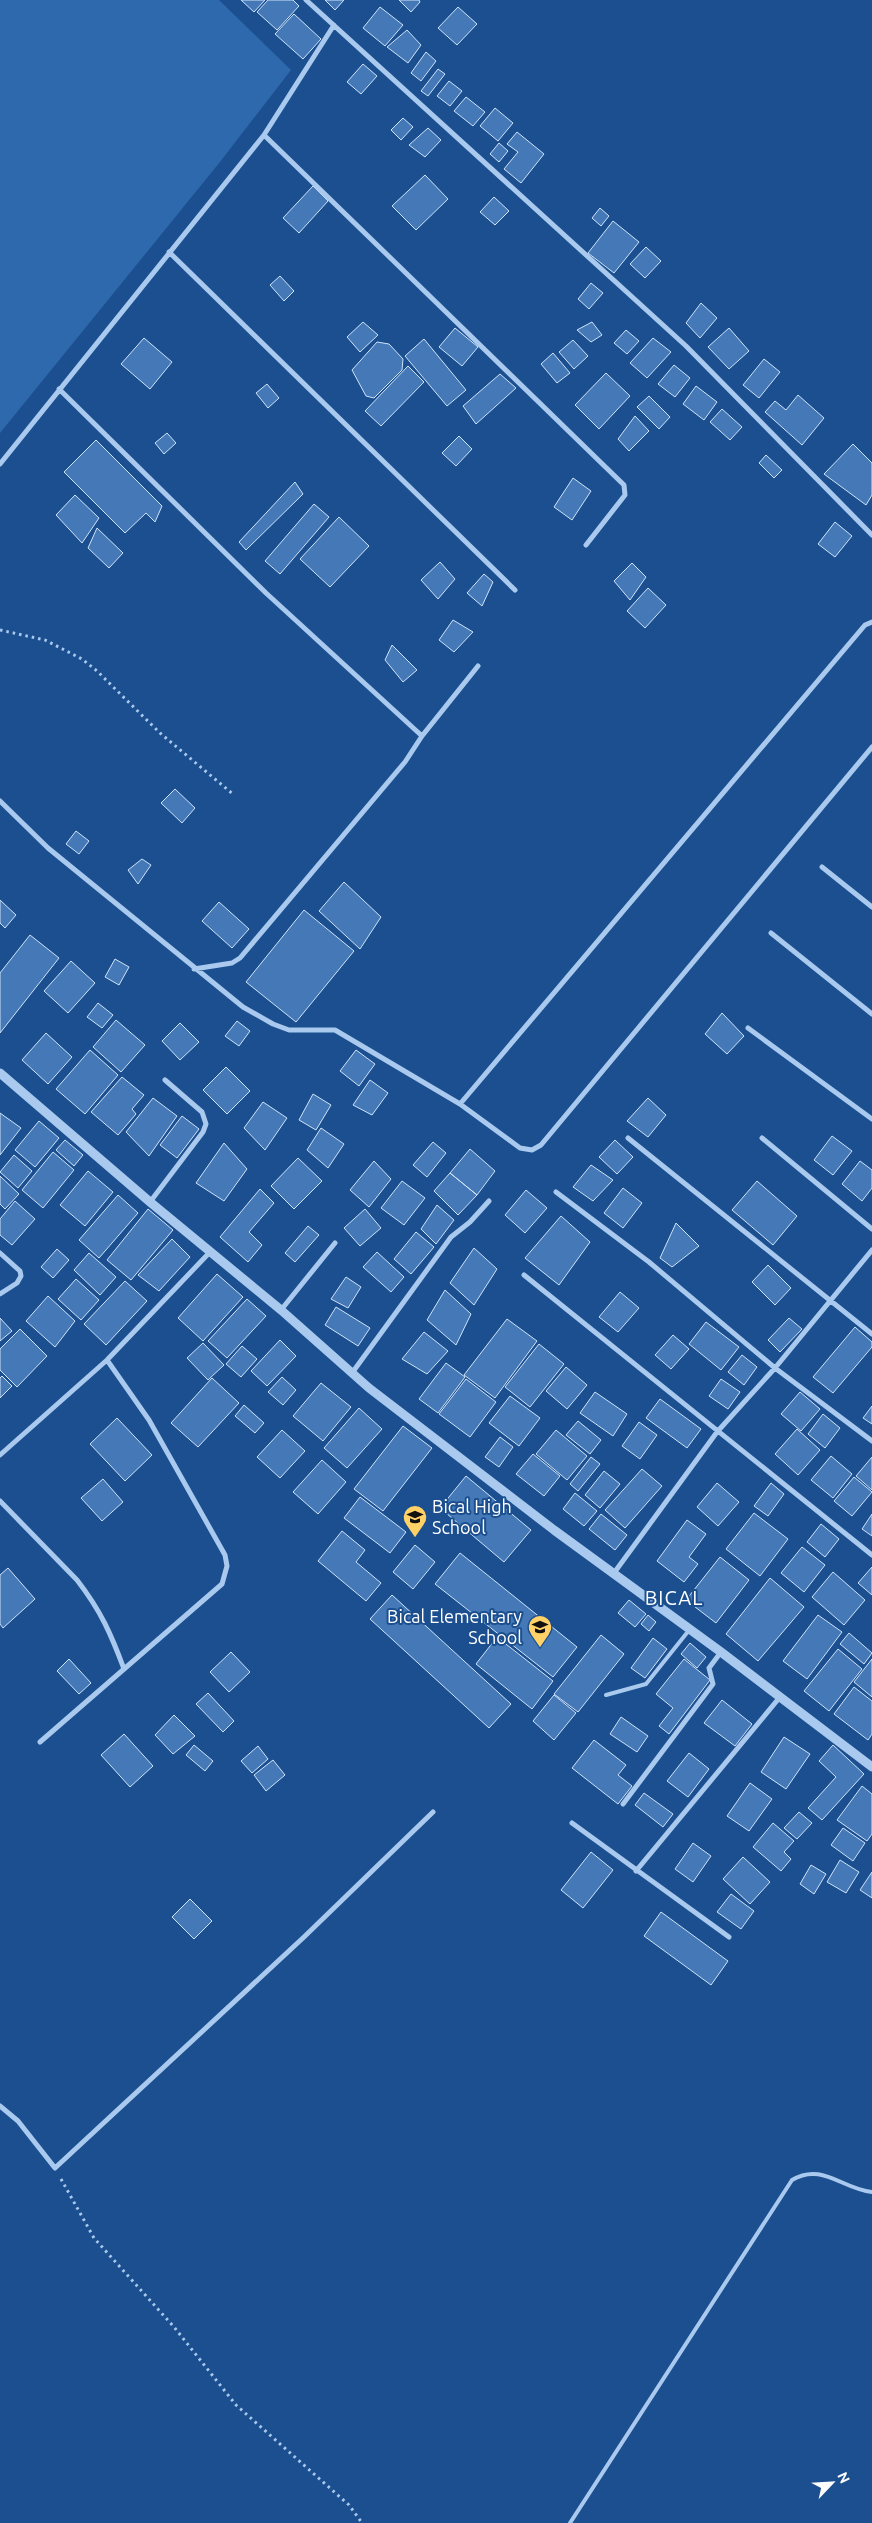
<svg xmlns="http://www.w3.org/2000/svg" width="872" height="2523" viewBox="0 0 872 2523" font-family="Ubuntu,sans-serif">
<rect width="100%" height="100%" fill="#1b4f8f"/>
<!-- green -->
<path fill="#2e69ad" d="M0,0H219L291,70L220,162L0,433Z"/>
<!-- building -->
<path fill="#4478b7" stroke="#cfe3fa" d="M241,0H265L254,12Z
M268,0H293L299,6L277,30L257,12Z
M325,0H344L335,10Z
M399,0H419L420,2L411,12Z
M380,7L403,25L385,46L363,28Z
M458,7L477,24L457,45L438,28Z
M294,14L321,39L303,59L275,34Z
M407,30L421,45L408,63L387,47Z
M426,52L436,61L421,81L411,73Z
M363,64L377,76L361,94L347,82Z
M438,69L445,74L428,96L421,91Z
M449,81L462,91L450,106L437,96Z
M466,97L485,112L473,126L454,111Z
M495,108L513,123L498,141L480,126Z
M403,118L413,127L401,140L391,130Z
M428,128L441,140L425,157L409,145Z
M517,132L544,154L521,183L504,169L518,152L507,144Z
M499,143L508,151L499,162L490,154Z
M425,175L448,199L416,230L392,206Z
M313,186L328,201L299,233L283,218Z
M494,197L509,211L495,225L480,212Z
M600,208L609,216L601,226L592,218Z
M613,221L639,242L614,273L588,253Z
M646,247L661,261L645,278L630,264Z
M280,276L294,291L284,301L270,285Z
M591,283L603,293L589,309L578,299Z
M701,303L717,318L700,338L686,323Z
M363,322L378,335L360,352L347,337Z
M592,322L602,335L591,342L577,330Z
M455,328L478,347L462,366L439,347Z
M729,328L749,351L729,369L708,347Z
M626,330L639,341L627,354L614,343Z
M144,338L172,362L150,389L121,364Z
M653,338L671,352L647,378L630,363Z
M424,339L466,390L447,406L405,356Z
M573,340L588,356L574,369L559,352Z
M377,342L389,344L403,359L402,370L374,398L366,396L352,370Z
M553,353L570,373L557,383L541,364Z
M764,359L780,372L759,398L743,385Z
M674,365L690,378L675,397L658,384Z
M408,366L424,382L381,426L365,411Z
M606,373L630,396L599,429L575,405Z
M500,374L516,388L476,424L463,406Z
M267,384L279,398L268,408L256,393Z
M696,386L717,402L704,420L683,404Z
M798,395L824,418L802,445L765,412L775,401L786,410Z
M649,396L670,417L659,429L637,407Z
M722,409L742,427L730,440L710,422Z
M635,416L649,431L629,451L618,439Z
M167,433L176,443L164,454L155,443Z
M459,436L472,449L456,466L442,453Z
M96,440L162,506L155,522L146,513L125,533L64,472Z
M853,444L872,463V495L866,505L824,474Z
M766,455L782,470L774,478L759,463Z
M573,478L591,491L572,520L554,507Z
M295,482L303,494L246,550L239,542Z
M75,495L99,518L82,543L56,515Z
M314,504L329,517L280,574L265,561Z
M339,517L369,546L330,587L300,559Z
M835,522L852,536L835,557L818,544Z
M97,528L123,553L109,568L88,548Z
M440,562L455,579L438,599L421,580Z
M632,563L646,577L630,600L614,581Z
M484,574L493,582L482,606L467,593Z
M648,588L666,605L645,628L627,611Z
M453,620L473,632L454,652L439,640Z
M392,645L417,670L403,682L385,660Z
M175,789L195,808L182,823L161,803Z
M76,831L89,841L79,854L66,844Z
M142,859L151,865L138,884L128,870Z
M344,882L381,917L360,949L319,911Z
M0,900L16,915L5,928L0,923Z
M219,902L249,929L232,948L202,921Z
M304,910L354,951L296,1022L246,982Z
M30,935L59,958L0,1033V973Z
M115,959L129,967L119,985L105,977Z
M71,961L95,983L68,1013L44,991Z
M98,1003L113,1015L102,1028L87,1017Z
M722,1013L744,1036L727,1054L705,1034Z
M116,1020L145,1045L121,1072L93,1047Z
M237,1021L250,1031L239,1046L225,1036Z
M180,1023L199,1042L180,1060L162,1041Z
M46,1033L72,1057L48,1084L22,1060Z
M90,1050L118,1075L85,1114L56,1089Z
M356,1050L375,1064L359,1086L340,1071Z
M226,1067L250,1091L227,1114L203,1090Z
M122,1077L144,1095L132,1109L136,1114L118,1135L91,1112Z
M370,1080L388,1093L372,1115L353,1105Z
M313,1094L331,1105L316,1130L299,1120Z
M153,1098L177,1116L149,1156L126,1132Z
M648,1098L666,1115L648,1137L627,1121Z
M263,1102L287,1118L265,1150L244,1128Z
M0,1113L21,1128L0,1155Z
M182,1116L199,1129L177,1158L160,1145Z
M39,1121L59,1138L35,1167L15,1150Z
M321,1128L344,1144L328,1168L307,1150Z
M832,1136L852,1151L833,1175L814,1160Z
M65,1140L83,1155L74,1166L56,1150Z
M615,1140L633,1157L617,1174L599,1157Z
M433,1142L446,1153L427,1177L413,1165Z
M224,1143L247,1169L224,1201L196,1183Z
M470,1149L495,1171L477,1195L450,1173Z
M53,1152L74,1170L43,1208L22,1190Z
M14,1155L32,1171L18,1188L0,1172Z
M298,1158L322,1181L294,1209L271,1186Z
M374,1161L391,1179L369,1207L350,1190Z
M860,1161L872,1170V1188L862,1201L842,1184Z
M591,1165L613,1180L593,1201L573,1187Z
M88,1171L113,1192L85,1226L60,1205Z
M450,1173L477,1195L458,1215L434,1191Z
M0,1176L19,1194L5,1209L0,1204Z
M402,1181L425,1198L404,1225L381,1208Z
M757,1181L797,1216L773,1245L732,1210Z
M623,1188L642,1203L623,1228L604,1213Z
M260,1189L274,1203L249,1232L262,1245L248,1262L220,1237Z
M526,1190L547,1208L525,1233L505,1215Z
M118,1195L138,1213L99,1258L79,1240Z
M15,1201L35,1219L12,1245L0,1235V1219Z
M437,1205L454,1220L436,1244L421,1229Z
M148,1209L173,1230L131,1280L107,1260Z
M365,1209L381,1228L360,1246L344,1228Z
M561,1216L590,1242L559,1285L525,1258Z
M676,1223L699,1246L672,1267L660,1258Z
M308,1226L319,1235L295,1262L285,1253Z
M416,1232L434,1247L411,1274L394,1259Z
M172,1239L190,1257L159,1291L138,1275Z
M474,1248L497,1269L474,1305L450,1283Z
M57,1249L69,1260L53,1278L41,1267Z
M377,1252L404,1277L391,1292L363,1267Z
M89,1253L116,1277L100,1295L74,1270Z
M768,1265L791,1288L775,1305L752,1282Z
M217,1274L243,1297L203,1341L178,1318Z
M346,1277L361,1287L348,1308L331,1299Z
M76,1279L99,1300L81,1320L58,1299Z
M125,1281L147,1301L106,1345L84,1324Z
M445,1290L471,1314L456,1345L427,1320Z
M620,1292L639,1308L618,1332L599,1317Z
M48,1296L75,1321L55,1347L26,1321Z
M247,1299L266,1316L227,1358L208,1341Z
M336,1307L370,1328L358,1346L325,1325Z
M0,1318L12,1331L0,1341Z
M789,1318L802,1329L780,1352L768,1340Z
M507,1319L537,1341L495,1398L464,1375Z
M706,1322L739,1347L721,1370L689,1344Z
M855,1327L872,1342V1347L833,1393L813,1377Z
M20,1329L47,1356L17,1387L0,1370V1349Z
M424,1332L448,1351L427,1374L402,1359Z
M673,1335L689,1349L671,1369L655,1355Z
M280,1340L296,1356L267,1386L251,1371Z
M203,1343L224,1365L208,1380L187,1358Z
M539,1344L564,1364L530,1407L505,1387Z
M242,1346L257,1359L241,1377L226,1364Z
M742,1355L757,1367L744,1385L728,1372Z
M446,1363L465,1377L438,1413L419,1399Z
M566,1367L587,1385L567,1409L546,1391Z
M2,1376L12,1386L0,1398V1378Z
M282,1377L296,1390L283,1405L268,1392Z
M212,1378L239,1403L198,1447L171,1423Z
M466,1379L496,1402L470,1437L439,1414Z
M721,1379L740,1392L728,1409L709,1396Z
M321,1383L351,1407L323,1441L293,1416Z
M595,1392L627,1414L613,1436L580,1413Z
M800,1392L820,1409L801,1431L781,1414Z
M510,1396L540,1418L519,1446L489,1423Z
M660,1399L701,1429L687,1448L646,1418Z
M244,1405L264,1423L255,1433L235,1416Z
M872,1406V1424L863,1418Z
M359,1408L382,1429L347,1468L324,1448Z
M823,1414L840,1428L825,1448L808,1434Z
M117,1418L152,1455L125,1481L90,1444Z
M578,1421L601,1440L590,1454L566,1435Z
M639,1422L657,1435L640,1459L622,1446Z
M403,1426L432,1448L383,1511L354,1489Z
M797,1429L820,1450L798,1475L775,1454Z
M282,1430L305,1451L280,1478L257,1457Z
M556,1430L587,1456L567,1480L536,1454Z
M500,1437L513,1447L499,1467L485,1457Z
M533,1454L560,1476L544,1496L516,1474Z
M831,1456L852,1474L833,1498L811,1480Z
M591,1457L600,1464L578,1491L570,1484Z
M872,1457V1490L856,1476Z
M322,1460L346,1482L318,1514L293,1492Z
M642,1469L662,1486L625,1528L605,1510Z
M604,1471L620,1484L600,1508L585,1495Z
M466,1476L531,1530L504,1562L440,1508Z
M854,1477L872,1492L852,1516L834,1501Z
M103,1479L123,1502L102,1521L81,1498Z
M717,1483L739,1502L718,1526L697,1507Z
M771,1483L784,1494L768,1516L754,1506Z
M575,1493L597,1511L584,1526L563,1509Z
M360,1497L406,1532L390,1553L344,1518Z
M754,1513L788,1539L760,1576L726,1549Z
M601,1514L627,1535L615,1550L589,1529Z
M872,1514V1536L862,1529Z
M687,1520L706,1534L689,1557L698,1564L684,1582L657,1561Z
M821,1524L839,1539L825,1557L807,1542Z
M342,1531L365,1550L356,1562L381,1583L366,1601L318,1561Z
M415,1545L435,1562L413,1589L393,1572Z
M802,1547L825,1565L804,1592L781,1573Z
M460,1553L577,1647L553,1677L435,1584Z
M720,1557L749,1580L716,1623L686,1600Z
M872,1567V1595L858,1583Z
M8,1568L35,1599L3,1628L0,1624V1575Z
M833,1572L865,1600L844,1625L812,1597Z
M770,1578L804,1607L758,1661L726,1634Z
M392,1595L511,1704L489,1728L370,1619Z
M629,1600L646,1614L635,1627L618,1613Z
M648,1615L656,1622L649,1631L641,1624Z
M818,1615L842,1632L807,1679L783,1661Z
M849,1633L872,1653L864,1664L840,1644Z
M601,1635L624,1654L578,1712L554,1694Z
M497,1637L553,1681L532,1709L476,1664Z
M653,1638L667,1649L645,1678L631,1668Z
M690,1643L706,1657L697,1668L681,1654Z
M838,1649L862,1669L829,1711L804,1691Z
M231,1652L250,1672L229,1692L210,1672Z
M69,1659L91,1683L79,1694L57,1671Z
M684,1659L710,1680L669,1734L659,1726L673,1708L656,1694Z
M872,1659V1697L854,1682Z
M854,1687L872,1701V1734L868,1740L834,1714Z
M208,1693L234,1721L223,1732L196,1704Z
M554,1695L576,1713L554,1740L533,1721Z
M722,1700L752,1724L735,1746L704,1723Z
M174,1715L195,1736L173,1754L155,1735Z
M621,1717L648,1736L637,1752L610,1734Z
M124,1734L153,1766L130,1787L101,1755Z
M784,1737L810,1754L786,1789L761,1772Z
M594,1740L626,1765L618,1775L632,1786L618,1804L572,1768Z
M194,1745L213,1761L205,1771L186,1755Z
M833,1745L864,1774L822,1820L808,1808L836,1777L819,1761Z
M258,1746L268,1759L252,1773L241,1761Z
M689,1753L709,1769L688,1797L667,1781Z
M273,1760L285,1775L266,1791L254,1775Z
M750,1783L772,1799L749,1831L727,1816Z
M862,1786L872,1794V1834L867,1841L837,1820Z
M644,1793L673,1814L663,1827L635,1805Z
M799,1812L812,1823L797,1839L784,1828Z
M773,1823L794,1841L784,1852L791,1859L781,1871L753,1847Z
M843,1828L865,1843L853,1861L831,1845Z
M693,1843L711,1856L693,1882L675,1869Z
M591,1852L613,1870L583,1908L561,1890Z
M743,1857L770,1882L750,1904L723,1879Z
M840,1860L859,1872L846,1893L827,1882Z
M811,1865L826,1874L814,1894L800,1884Z
M872,1872V1898L860,1890Z
M731,1894L754,1911L741,1929L717,1912Z
M190,1899L212,1921L194,1939L172,1917Z
M661,1912L728,1961L711,1985L644,1936Z"/>
<g fill="none" stroke-linecap="round" stroke-linejoin="round">
<!-- path -->
<path stroke="#a9c9ee" stroke-width="3" stroke-dasharray="2.5 4" stroke-linecap="butt" d="M0,630L45,640L82,659L97,671L160,733L234,795
M61,2179L94,2238L174,2327L236,2405L349,2505L362,2523"/>
<!-- service -->
<path stroke="#a9c9ee" stroke-width="4" d="M606,1695L646,1684L690,1629
M570,2523L792,2180C822,2162 842,2189 872,2192"/>
<!-- minor -->
<path stroke="#a9c9ee" stroke-width="5" d="M306,0L686,346L872,535
M264,135L624,485L625,495L586,545
M169,252L515,590
M59,389L266,593L422,736L405,762L240,958L232,963L194,969
M0,464L264,135L334,25
M422,736L478,666
M0,801L48,848L243,1007L273,1024L289,1030H335L460,1104L520,1148L532,1150L541,1145L872,747
M822,867L872,907
M771,933L872,1014
M748,1028L872,1119
M460,1104L865,625L872,622
M628,1138L872,1334
M762,1138L872,1229
M556,1192L649,1262L775,1368L872,1441
M150,1202L203,1132L206,1124L202,1112L165,1080
M0,1253L20,1271L21,1276L17,1283L0,1294
M524,1275L872,1555
M281,1310L335,1243
M352,1373L451,1237L470,1222L489,1201
M0,1455L107,1360L210,1252
M0,1501L77,1580C101,1611 111,1634 124,1669
M614,1573L717,1432L775,1368L872,1250
M40,1742L222,1584L227,1566L225,1555L149,1420L107,1360
M623,1804L713,1684L709,1668L721,1652
M572,1823L729,1937
M636,1871L780,1697
M0,2106L18,2121L55,2168L304,1937L433,1812"/>
<!-- tertiary -->
<path stroke="#a9c9ee" stroke-width="9" d="M0,1073L150,1202L281,1310L369,1388L554,1530L721,1652L872,1767"/>
</g>
<!-- icons -->
<defs>
<g id="school-pin" transform="scale(1.25)"><path d="M0 17L-7.5 6A9.5 9.5 0 1 1 7.5 6Z" fill="#ffd166" stroke="#1b4f8f"/><path d="M0-5L7-2L0 1L-7-2ZM-4 1L0 2.5L4 1V4Q0 6-4 4Z" fill="#111"/></g>
</defs>
<g fill-rule="evenodd">
<use href="#school-pin" x="415" y="1517"/>
<use href="#school-pin" x="540" y="1627"/>
</g>
<g text-anchor="middle" stroke-width="4" stroke-linejoin="round" paint-order="stroke">
<!-- poi labels -->
<g font-size="18" fill="#fff" stroke="#1b4f8f" text-anchor="start">
<text x="432" y="1513">Bical High<tspan x="432" dy="21">School</tspan></text>
<text x="522" y="1623" text-anchor="end">Bical Elementary<tspan x="522" dy="21">School</tspan></text>
</g>
<!-- quarter labels -->
<g font-size="20" letter-spacing="1" fill="#fff" stroke="#1b4f8f">
<text x="674" y="1605">BICAL</text>
</g>
</g>
<!-- north arrow -->
<g transform="translate(832 2483) rotate(65)" stroke="#1b4f8f" stroke-width="4" paint-order="stroke">
<path d="M0-4L9 19L0 12L-9 19Z" fill="#ffffff"/>
<text y="-8" font-size="14" font-weight="bold" text-anchor="middle" fill="#ffffff">N</text>
</g>
</svg>
